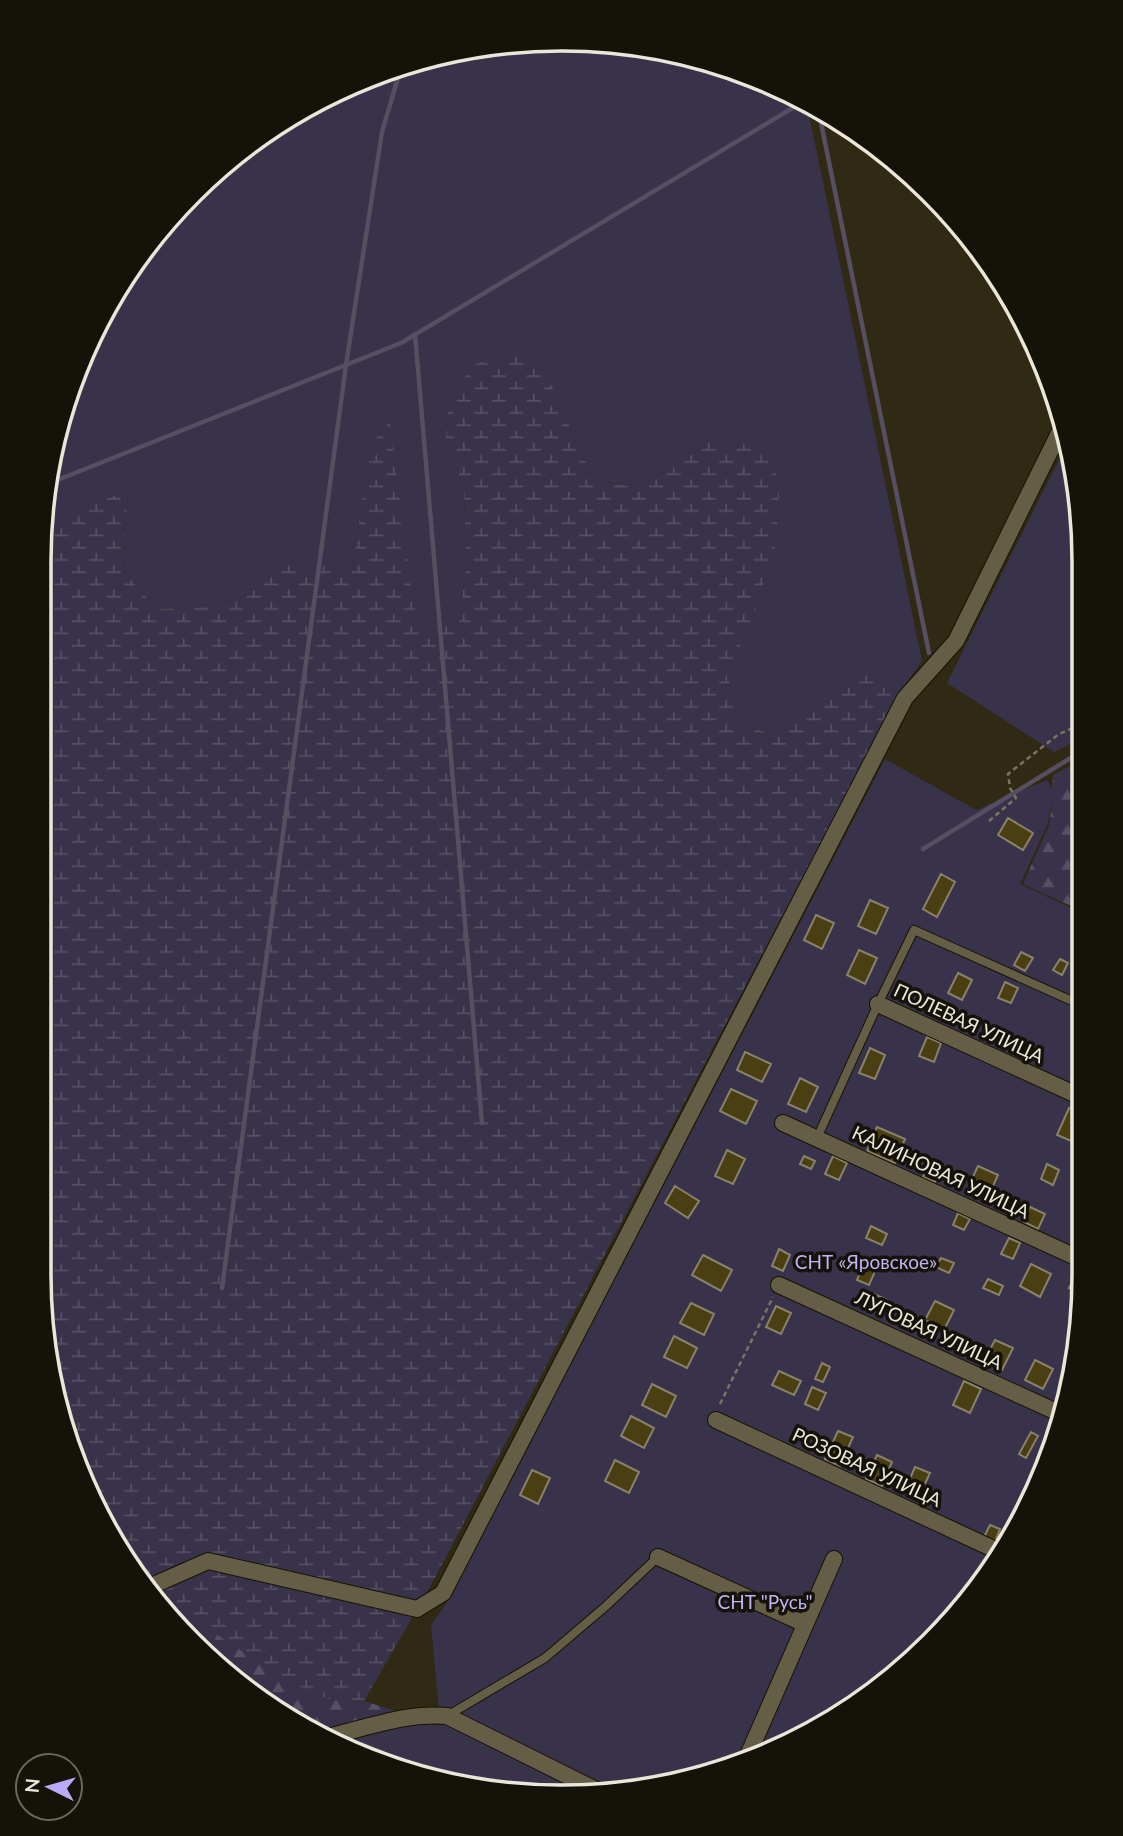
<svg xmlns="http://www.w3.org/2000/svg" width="1123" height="1836" viewBox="0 0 1123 1836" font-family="Lato,sans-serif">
<defs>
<pattern id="forest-firs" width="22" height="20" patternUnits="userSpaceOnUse" patternTransform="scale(1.75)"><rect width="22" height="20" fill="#38324b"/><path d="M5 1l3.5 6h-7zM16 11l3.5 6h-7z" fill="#555064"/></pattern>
<pattern id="wetland-marsh" width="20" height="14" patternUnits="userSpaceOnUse" patternTransform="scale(1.75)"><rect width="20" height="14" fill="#38324b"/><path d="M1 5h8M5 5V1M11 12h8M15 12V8" fill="none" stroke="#555064"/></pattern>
</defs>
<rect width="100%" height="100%" fill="#302a14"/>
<!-- green -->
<path fill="#38324b" d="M595,40L696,56L792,92L806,100L922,661L899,693L867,674L847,680L827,701L805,720L768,733L736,723L728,673L752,620L707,443L677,465L635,488L596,479L575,444L565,413L446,438L464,490L466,566L459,624H418L412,595L366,469L353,569L302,563L278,567L251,593L210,607L157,609L123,571L128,490L43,523V494L78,362L146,243L216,169L300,109L393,66L493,43Z
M1069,440L1083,527L1082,739L1054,752L947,683Z
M885,759L976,810L1047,780L1053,790L1048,823L1020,884L1082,913L1080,1342L1045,1474L977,1593L852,1709L729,1770L561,1797L394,1770L308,1728L313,1725L439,1709L431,1625L446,1604Z"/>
<!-- forest -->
<path fill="url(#forest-firs)" d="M1082,760V911L1023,884L1050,823L1053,775Z
M178,1623L216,1634L328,1699L364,1701L405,1714L323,1735L271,1709Z"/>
<!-- wetland -->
<path fill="url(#wetland-marsh)" d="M511,353L546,375L565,413L575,444L596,479L635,488L677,465L707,443L753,444L773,454L779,492L776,544L752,620L728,673L736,723L768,733L804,720L827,701L847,680L867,674L899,693L436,1576L364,1701L328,1699L286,1680L216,1634L178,1623L146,1593L66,1442L39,1274L43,523L128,490L123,571L157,609L210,607L251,593L278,567L302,563L353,568L366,469L388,405L412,595L418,624H459L466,566L464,490L446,438L449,399L475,364Z"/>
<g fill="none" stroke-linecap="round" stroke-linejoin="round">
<!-- stream -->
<path stroke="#564e61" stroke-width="4.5" d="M818,108L929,653
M415,334L482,1123
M45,485L401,343L806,100
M923,849L1082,751
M222,1288L346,365L382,132L402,64"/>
</g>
<!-- building -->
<path fill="#4a3f12" stroke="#89826a" stroke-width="2" d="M1008,818L1033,833L1023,850L998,835Z
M941,874L955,882L937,917L923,909Z
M870,900L888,908L876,934L858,926Z
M816,915L834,923L822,949L804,940Z
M859,950L877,958L865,984L847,975Z
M1021,952L1033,958L1025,971L1014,965Z
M1060,959L1068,963L1062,975L1053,970Z
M958,973L972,980L962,1000L948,993Z
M1005,982L1018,988L1011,1003L998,998Z
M927,1037L941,1043L934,1062L919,1056Z
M870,1048L885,1055L875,1079L859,1073Z
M745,1052L771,1064L762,1082L737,1070Z
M800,1078L818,1087L806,1112L788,1104Z
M731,1089L757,1101L746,1124L720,1111Z
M1069,1108L1081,1113V1145L1057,1135Z
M877,1127L905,1139L895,1163L867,1151Z
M727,1150L745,1159L733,1184L715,1176Z
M804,1156L815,1161L811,1169L800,1164Z
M833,1156L847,1163L839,1180L825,1174Z
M931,1161L942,1166L935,1182L923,1177Z
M1047,1164L1059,1170L1053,1185L1041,1179Z
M978,1166L998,1175L989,1195L969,1185Z
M675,1186L699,1201L688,1218L665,1203Z
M1030,1207L1045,1214L1038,1229L1024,1222Z
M958,1213L970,1219L964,1230L953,1225Z
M871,1226L887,1234L882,1245L866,1238Z
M1009,1238L1020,1243L1013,1259L1001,1254Z
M779,1249L790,1255L783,1271L772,1266Z
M703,1255L732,1270L721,1291L692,1275Z
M941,1258L954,1263L949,1273L936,1267Z
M864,1263L876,1269L869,1285L857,1280Z
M1031,1264L1051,1274L1040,1297L1020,1286Z
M1080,1266V1293L1069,1288Z
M988,1279L1003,1286L999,1295L983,1288Z
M874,1294L887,1300L880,1314L867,1308Z
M935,1301L954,1310L944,1330L925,1320Z
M691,1303L714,1314L704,1335L680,1323Z
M776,1306L791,1313L781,1334L766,1327Z
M674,1336L697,1348L687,1368L664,1357Z
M995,1340L1013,1348L1002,1370L984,1361Z
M1035,1360L1053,1369L1043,1389L1025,1380Z
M822,1363L830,1367L823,1382L815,1379Z
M779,1371L801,1381L794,1395L772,1385Z
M964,1381L981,1389L970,1413L953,1405Z
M652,1384L676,1396L666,1417L642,1405Z
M812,1387L826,1393L818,1410L805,1404Z
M631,1416L654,1428L644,1448L621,1436Z
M838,1431L853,1437L840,1466L825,1459Z
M1031,1432L1038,1436L1026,1458L1019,1454Z
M877,1455L892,1462L882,1486L866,1479Z
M615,1460L639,1472L629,1493L605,1481Z
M915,1467L930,1473L923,1488L909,1481Z
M532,1470L550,1478L538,1504L520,1495Z
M990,1525L1000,1529L995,1542L984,1537Z"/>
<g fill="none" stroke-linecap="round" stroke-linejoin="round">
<!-- service casing -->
<g stroke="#181201" stroke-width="10">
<path id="service" d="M817,1138L878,1004L914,930L1081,1005
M447,1716L545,1658L606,1606L658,1557"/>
</g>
<!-- minor casing -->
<g stroke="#181201" stroke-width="18">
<path id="minor" d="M878,1004L1081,1097
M783,1123L1080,1259
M779,1285L1061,1414
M716,1420L1000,1552
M658,1557L805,1624
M148,1594L156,1584L208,1561L417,1609L443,1593L905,698L956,641L1065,421
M327,1737C366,1728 407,1712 447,1716L598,1791
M745,1762L834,1559"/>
</g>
<!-- path -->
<path stroke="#797461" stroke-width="2.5" stroke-dasharray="5 3.5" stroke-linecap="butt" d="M989,821L1016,798L1010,788L1008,774L1059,734L1083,724
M720,1404L773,1297"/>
<!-- service -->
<use href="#service" stroke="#645e47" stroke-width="8"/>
<!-- minor -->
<use href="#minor" stroke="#645e47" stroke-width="16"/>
</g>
<g text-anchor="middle" stroke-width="7" stroke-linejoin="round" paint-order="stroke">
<!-- street labels -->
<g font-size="19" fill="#eae7d9" stroke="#151309">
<text transform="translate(969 1023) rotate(25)" y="7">ПОЛЕВАЯ УЛИЦА</text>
<text transform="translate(941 1172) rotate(25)" y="7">КАЛИНОВАЯ УЛИЦА</text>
<text transform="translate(929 1330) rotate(25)" y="7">ЛУГОВАЯ УЛИЦА</text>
<text transform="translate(867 1467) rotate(25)" y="7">РОЗОВАЯ УЛИЦА</text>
</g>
<!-- park labels -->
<g font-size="19" fill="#c1b3f5" stroke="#151309">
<text x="866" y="1269">СНТ «Яровское»</text>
<text x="765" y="1609">СНТ "Русь"</text>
</g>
</g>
<!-- crop -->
<path d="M0 0H1123V1836H0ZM561 51H562A510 510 0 0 1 1072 561V1275A510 510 0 0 1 562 1785H561A510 510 0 0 1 51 1275V561A510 510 0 0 1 561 51Z" fill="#151309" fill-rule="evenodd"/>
<path fill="none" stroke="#eae7d9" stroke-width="3.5" d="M561 51H562A510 510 0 0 1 1072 561V1275A510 510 0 0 1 562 1785H561A510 510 0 0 1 51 1275V561A510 510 0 0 1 561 51Z"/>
<!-- north arrow -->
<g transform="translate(49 1787) rotate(275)"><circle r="33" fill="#151309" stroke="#6a685c" stroke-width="2"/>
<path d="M0-5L12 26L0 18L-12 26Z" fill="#bbaaf6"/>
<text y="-10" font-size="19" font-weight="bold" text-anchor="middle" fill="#eae7d9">N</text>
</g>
</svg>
